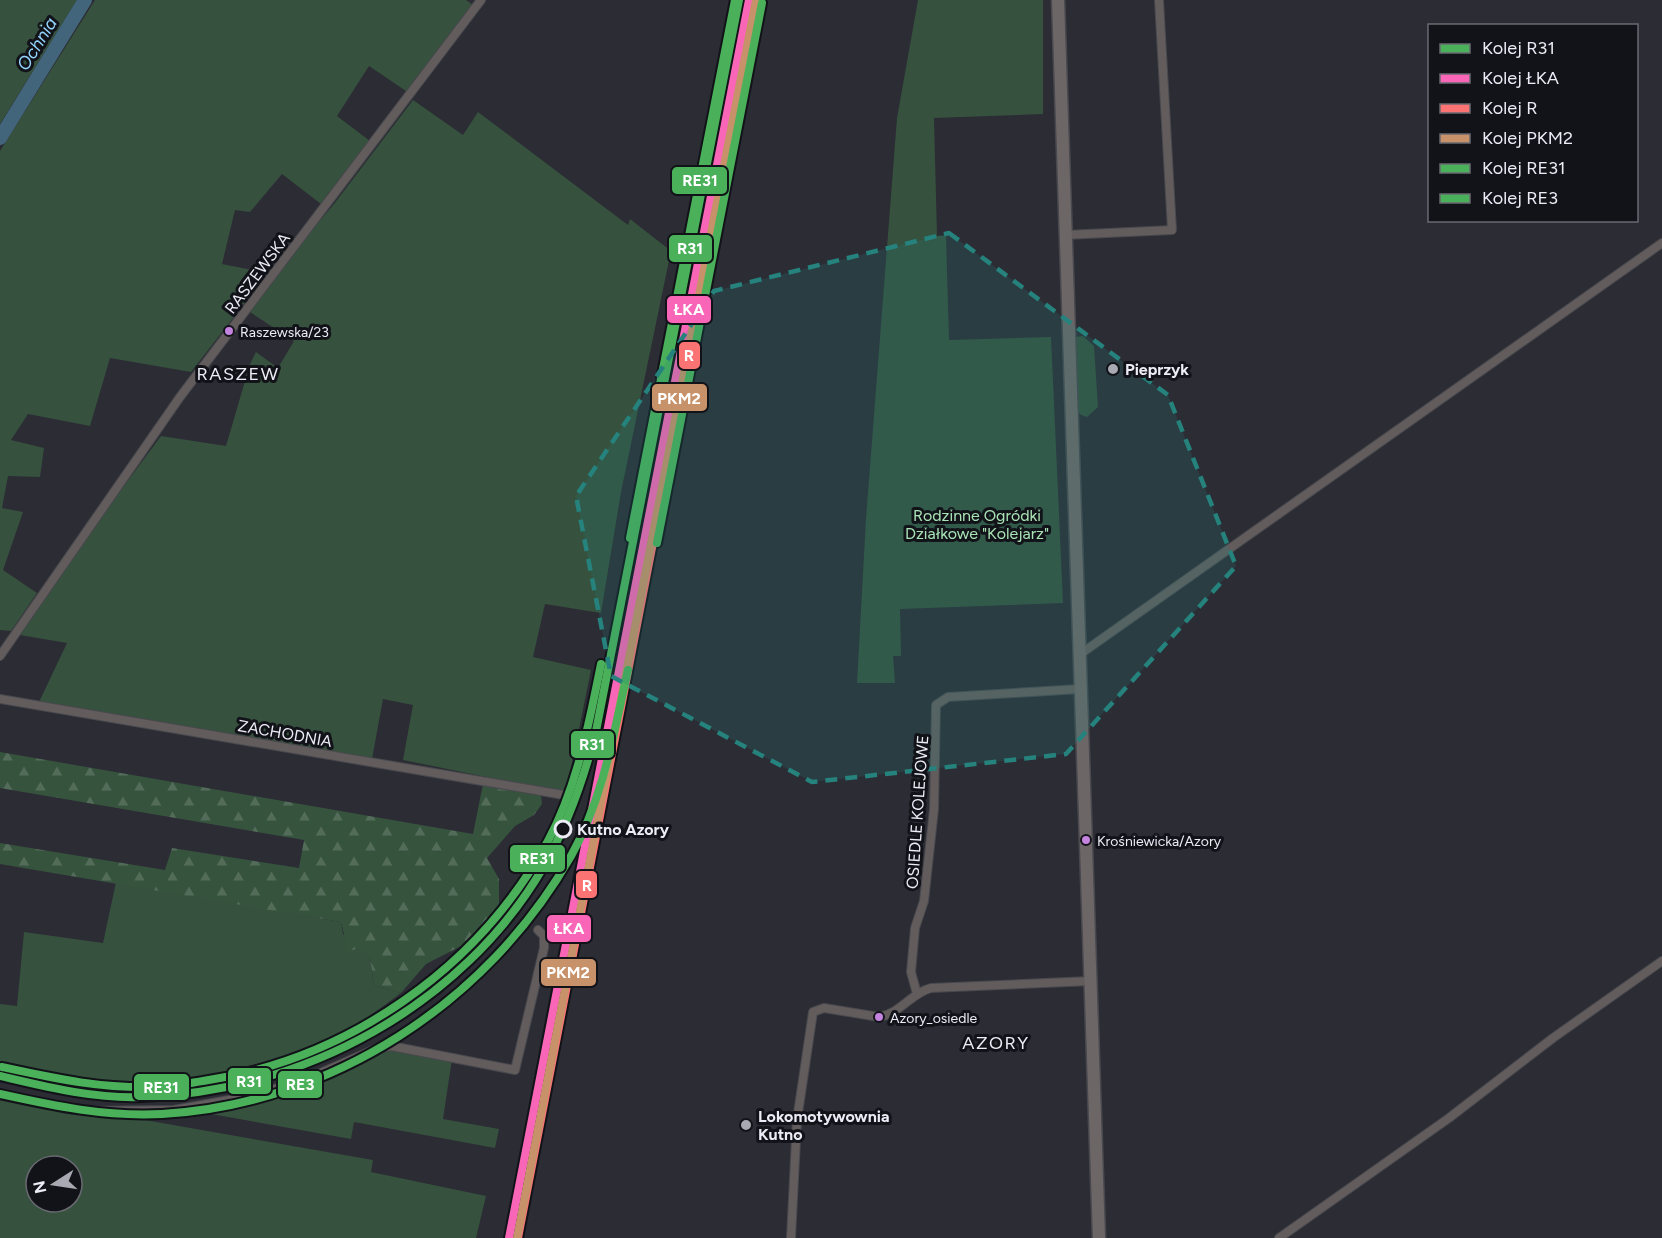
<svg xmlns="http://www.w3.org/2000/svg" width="1662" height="1238" viewBox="0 0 1662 1238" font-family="Figtree,sans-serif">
<defs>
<pattern id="forest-firs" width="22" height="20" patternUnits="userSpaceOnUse" patternTransform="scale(1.5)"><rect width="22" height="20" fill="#36533e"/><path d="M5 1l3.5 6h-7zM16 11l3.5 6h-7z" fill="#536c5a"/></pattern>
</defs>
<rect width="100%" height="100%" fill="#2c2c34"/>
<!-- green -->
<path fill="#36513e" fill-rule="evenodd" d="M0,0H77L0,124Z
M95,0H466L473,5L409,93L369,66L337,116L370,141L321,204L282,174L250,212L235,210L222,264L268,273L191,372L110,358L90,426L28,414L11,440L44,448L40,477L8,476L2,508L23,512L3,570L37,593L11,631L0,630V151Z
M918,0H1043V114L934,118L937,236H946L949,340L1051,337L1063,603L900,609L901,656H893L895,683H857L866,519L897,118Z
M413,100L463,135L478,112L628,225L630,219L671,251L621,492L601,613L545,604L533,657L591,670L566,793L403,760L413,705L383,699L372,759L39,702L67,643L20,635L49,587L161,436L226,446L250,364L256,352L278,368L294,341L250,312L275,273L334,204Z
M1083,336L1094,346L1098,407L1087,417L1081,415L1077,410L1075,337Z
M116,882L341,922L343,934L370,958L374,985L401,993C368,1018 334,1041 297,1058C278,1066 255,1070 235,1074C155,1089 79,1085 0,1067V1004L17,1006L24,932L103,943Z
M395,1048L452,1059L443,1119L499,1129L495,1148L354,1122L351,1139L200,1112C244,1102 290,1093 331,1075C353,1066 371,1051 395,1048Z
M0,1100L109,1118L139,1119L373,1160L371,1172L486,1196L476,1238H0ZM36,1166H72V1202H36Z"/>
<!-- forest -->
<path fill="url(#forest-firs)" d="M0,752L473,834L483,784L528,790L541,796L542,804L534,815L515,826L487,858L499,879V906L467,943L426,964L401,993L374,985L370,958L357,949L348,951L341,922L0,864V843L165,870L172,848L299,868L304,840L0,788Z"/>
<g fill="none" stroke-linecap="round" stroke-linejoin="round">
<!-- river -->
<path stroke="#43657c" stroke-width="14" d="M0,138L85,0"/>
<!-- minor casing -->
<g stroke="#48484e" stroke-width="10">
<path id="minor" d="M1065,235L1172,230L1159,0
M1079,655L1662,243
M0,656L180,397L481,0
M0,699L564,795
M917,994L911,972L915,928L924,901L934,809L936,705L948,697L1080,689
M0,1095L82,1111L174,1110L257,1095L316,1075L375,1049L391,1046L515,1070L544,948V936L538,930
M791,1238L797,1120L813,1012L824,1008L879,1017C900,1014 911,993 931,988L1091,981
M1279,1238L1449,1118L1553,1038L1662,961"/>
</g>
<!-- primary casing -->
<g stroke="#48484e" stroke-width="15">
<path id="primary" d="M1058,0L1099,1238"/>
</g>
<!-- minor -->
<use href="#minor" stroke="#625c5c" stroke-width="8"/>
<!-- primary -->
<use href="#primary" stroke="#6d6667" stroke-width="12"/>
<!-- rail-1 casing -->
<g stroke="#121319" stroke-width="12">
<path id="rail-1" d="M0,1076C47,1087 94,1099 143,1097C302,1092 463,1006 544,866C568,824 584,778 596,731L739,0"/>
</g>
<!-- rail-2 casing -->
<g stroke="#121319" stroke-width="12">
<path id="rail-2" d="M509,1238L749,0"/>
</g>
<!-- rail-3 casing -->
<g stroke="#121319" stroke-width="12">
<path id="rail-3" d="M518,1238L758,2"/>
</g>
<!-- rail-4 casing -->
<g stroke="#121319" stroke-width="12">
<path id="rail-4" d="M517,1238L756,0"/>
</g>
<!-- rail-5 casing -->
<g stroke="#121319" stroke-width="12">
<path id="rail-5" d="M630,538L735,0
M2,1067C57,1079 102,1089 159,1087C173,1087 189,1083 203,1081C347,1060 478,969 548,841C577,787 589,724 601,664"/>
</g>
<!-- rail-6 casing -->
<g stroke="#121319" stroke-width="12">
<path id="rail-6" d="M657,543L762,3
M0,1094C54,1106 106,1117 162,1114C332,1104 487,1003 571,856C603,799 614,732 628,670"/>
</g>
<!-- rail-1 -->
<use href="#rail-1" stroke="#4ab15a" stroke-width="8"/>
<!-- rail-2 -->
<use href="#rail-2" stroke="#fa66b7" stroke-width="8"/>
<!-- rail-3 -->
<use href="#rail-3" stroke="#fc7373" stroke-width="8"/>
<!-- rail-4 -->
<use href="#rail-4" stroke="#c7916a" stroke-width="8"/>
<!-- rail-5 -->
<use href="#rail-5" stroke="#4ab15a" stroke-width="8"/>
<!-- rail-6 -->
<use href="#rail-6" stroke="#4ab15a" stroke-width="8"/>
</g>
<!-- marked area -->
<path fill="#25827c" fill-opacity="0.2" stroke="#25827c" stroke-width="4.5" stroke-dasharray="12 8" stroke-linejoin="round" d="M949,233L1168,395L1236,566L1066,754L812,782L611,676L576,496L714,291Z"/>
<!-- markers -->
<g fill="#c483df" stroke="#121319" stroke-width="2">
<circle cx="229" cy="331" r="5"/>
<circle cx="1086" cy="840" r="5"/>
<circle cx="879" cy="1017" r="5"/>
</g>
<g fill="#a8a9b2" stroke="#121319" stroke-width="2">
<circle cx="1113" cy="369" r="6"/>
<circle cx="746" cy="1125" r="6"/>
</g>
<circle fill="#121319" stroke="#ebecf6" stroke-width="3" cx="563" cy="829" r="8"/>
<g text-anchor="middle" stroke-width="6" stroke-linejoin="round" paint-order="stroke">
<!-- bus labels -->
<g font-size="14" fill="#ebecf6" stroke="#121319" text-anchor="start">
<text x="240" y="337">Raszewska/23</text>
<text x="1097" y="846">Krośniewicka/Azory</text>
<text x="890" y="1023">Azory_osiedle</text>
</g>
<!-- street labels -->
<g font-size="16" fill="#ebecf6" stroke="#121319">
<text transform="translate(257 273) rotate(-53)" y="6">RASZEWSKA</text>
<text transform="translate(285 733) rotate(10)" y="6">ZACHODNIA</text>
<text transform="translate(917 812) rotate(-86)" y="6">OSIEDLE KOLEJOWE</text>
</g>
<!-- poi labels -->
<g font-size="16" font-weight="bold" fill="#ebecf6" stroke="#121319" text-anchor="start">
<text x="1125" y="375">Pieprzyk</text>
<text x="758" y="1122">Lokomotywownia<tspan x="758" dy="18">Kutno</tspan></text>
</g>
<!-- park labels -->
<g font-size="16" fill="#a9e4b6" stroke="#121319">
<text x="977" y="521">Rodzinne Ogródki<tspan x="977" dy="18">Działkowe "Kolejarz"</tspan></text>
</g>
<!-- stop labels -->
<g font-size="16" font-weight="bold" fill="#ebecf6" stroke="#121319" text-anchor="start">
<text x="577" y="835">Kutno Azory</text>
</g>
<!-- water labels -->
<g font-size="18" font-style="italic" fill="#93d5fd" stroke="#121319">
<text transform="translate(37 44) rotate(-58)" y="6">Ochnia</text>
</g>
<!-- neighbourhood labels -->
<g font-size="18" letter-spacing="1.5" fill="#ebecf6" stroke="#121319">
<text x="238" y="380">RASZEW</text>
<text x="996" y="1049">AZORY</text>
</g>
</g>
<g stroke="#121319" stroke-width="2">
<rect x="671" y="166" width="57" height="29" rx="6" fill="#4ab15a"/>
<rect x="668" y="234" width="45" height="29" rx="6" fill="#4ab15a"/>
<rect x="666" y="295" width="46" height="29" rx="6" fill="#fa66b7"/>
<rect x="678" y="341" width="23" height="29" rx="6" fill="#fc7373"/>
<rect x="651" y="383" width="57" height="29" rx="6" fill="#c7916a"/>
<rect x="570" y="730" width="45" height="29" rx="6" fill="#4ab15a"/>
<rect x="509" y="844" width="57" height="29" rx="6" fill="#4ab15a"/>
<rect x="575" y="870" width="23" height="29" rx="6" fill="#fc7373"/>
<rect x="546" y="914" width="46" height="29" rx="6" fill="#fa66b7"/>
<rect x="540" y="958" width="57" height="29" rx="6" fill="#c7916a"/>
<rect x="227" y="1067" width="45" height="28" rx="6" fill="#4ab15a"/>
<rect x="277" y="1070" width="46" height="29" rx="6" fill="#4ab15a"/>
<rect x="133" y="1073" width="57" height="28" rx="6" fill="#4ab15a"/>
</g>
<g font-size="16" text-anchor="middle" font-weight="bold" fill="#fff">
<text x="700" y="186">RE31</text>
<text x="690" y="254">R31</text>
<text x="689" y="315">ŁKA</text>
<text x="689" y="361">R</text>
<text x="679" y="404">PKM2</text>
<text x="592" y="750">R31</text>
<text x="537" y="864">RE31</text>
<text x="587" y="891">R</text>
<text x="569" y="934">ŁKA</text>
<text x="568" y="978">PKM2</text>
<text x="249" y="1087">R31</text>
<text x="300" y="1090">RE3</text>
<text x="161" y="1093">RE31</text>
</g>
<!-- legend -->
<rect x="1428" y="24" width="210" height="198" fill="#121319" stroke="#696a71" stroke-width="1.5"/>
<rect x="1440" y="44" width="30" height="9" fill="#4ab15a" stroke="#696a71" stroke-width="1.5"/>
<text x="1482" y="54" font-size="18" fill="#ebecf6">Kolej R31</text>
<rect x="1440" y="74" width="30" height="9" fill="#fa66b7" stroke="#696a71" stroke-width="1.5"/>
<text x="1482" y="84" font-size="18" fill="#ebecf6">Kolej ŁKA</text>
<rect x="1440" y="104" width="30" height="9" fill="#fc7373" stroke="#696a71" stroke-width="1.5"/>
<text x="1482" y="114" font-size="18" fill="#ebecf6">Kolej R</text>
<rect x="1440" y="134" width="30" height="9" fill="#c7916a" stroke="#696a71" stroke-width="1.5"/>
<text x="1482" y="144" font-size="18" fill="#ebecf6">Kolej PKM2</text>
<rect x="1440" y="164" width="30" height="9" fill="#4ab15a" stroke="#696a71" stroke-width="1.5"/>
<text x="1482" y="174" font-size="18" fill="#ebecf6">Kolej RE31</text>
<rect x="1440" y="194" width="30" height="9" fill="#4ab15a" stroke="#696a71" stroke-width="1.5"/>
<text x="1482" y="204" font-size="18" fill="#ebecf6">Kolej RE3</text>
<!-- north arrow -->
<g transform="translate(54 1184) rotate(258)"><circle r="28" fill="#121319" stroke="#696a71" stroke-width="1.5"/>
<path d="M0-4.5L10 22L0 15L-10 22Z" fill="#a8a9b2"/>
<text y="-9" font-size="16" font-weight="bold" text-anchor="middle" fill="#ebecf6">N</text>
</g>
</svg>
